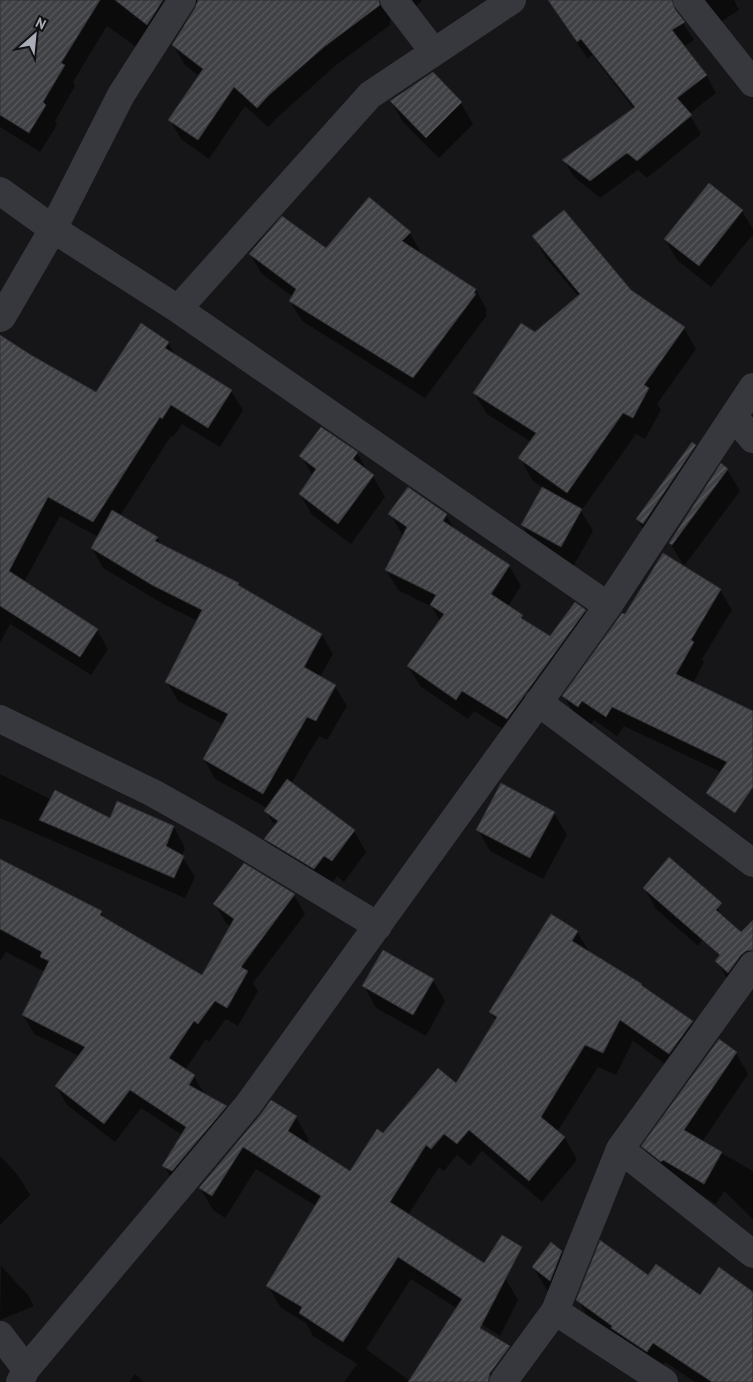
<svg xmlns="http://www.w3.org/2000/svg" width="753" height="1382" viewBox="0 0 753 1382" font-family="'PT Sans',sans-serif">
<defs>
<pattern id="building-hatch" width="6" height="6" patternUnits="userSpaceOnUse" patternTransform="scale(1.25)"><rect width="6" height="6" fill="#404145"/><path d="M-1 1l2-2M0 6l6-6M5 7l2-2" fill="none" stroke="#595a5e"/></pattern>
</defs>
<rect width="100%" height="100%" fill="#161618"/>
<!-- shadow -->
<path fill="#0007" d="M42,0H423L415,7L390,15V25L335,66L280,115L268,127L245,106L209,159L181,139L170,120L199,76L185,65L173,45L198,5L194,4L145,53L107,26L73,82L75,86L55,121L57,125L40,152L0,127V62Z
M548,0H734L739,10L722,21L682,13L681,20L694,40L684,47L706,75L716,93L689,114L701,134L647,178L638,170L600,198L574,177L564,160L634,109L592,55L588,59Z
M432,74L461,103L473,124L439,158L403,122L391,101Z
M742,211L753,229V234L711,287L677,260L665,239Z
M410,233L421,253L420,254L476,290L487,310L485,313L487,315L425,398L302,321L290,301L293,297L262,274L250,254L326,249Z
M534,237L630,291L684,328L696,349L657,404L661,410L645,439L636,434L581,511L593,531L573,567L534,546L522,525L543,488L532,480L520,458L531,442L487,414L474,393L535,334L579,297L546,258Z
M0,336L30,356L96,394L168,343L176,356L231,391L243,410L220,447L182,424L173,437L171,436L120,516L157,537L161,545L238,584L240,587L322,635L333,654L320,677L335,686L347,706L327,740L319,736L291,784L354,831L366,852L344,882L337,876L327,890L277,860L265,839L275,826L266,811L267,808L215,779L204,759L224,725L178,701L167,682L198,621L165,605L103,568L92,548L98,537L60,516L24,582L97,630L108,649L91,675L10,624L0,643Z
M695,446L707,467L649,540L637,519Z
M357,453L368,472L373,476L385,497L351,544L312,515L300,494L313,476L301,456Z
M727,469L740,491L684,566L670,543Z
M390,514L446,515L456,531L509,566L521,586L508,606L522,616L525,622L550,638L585,611L597,631L519,739L474,711L468,719L420,686L408,666L440,621L432,607L398,590L386,570L403,536Z
M720,590L732,610L702,659L704,662L693,683L753,723V731L725,774L624,726L617,736L594,720L590,726L575,716L564,696L625,616Z
M0,774L50,799L51,801L110,819L117,803L174,827L185,848L182,856L195,877L185,898L0,818Z
M501,785L554,813L567,835L543,879L490,851L478,830Z
M0,861L101,912L105,919L203,977L231,927L226,923L215,904L245,865L294,895L305,914L253,983L258,991L238,1026L226,1019L209,1042L206,1039L185,1070L194,1076L205,1095L226,1107L237,1125L175,1184L164,1166L182,1135L141,1108L115,1142L67,1105L56,1086L79,1056L34,1034L23,1015L45,972L6,952L0,961Z
M644,888L707,892L720,913L698,946L656,909Z
M577,932L590,953L641,985L643,988L692,1022L705,1045L682,1076L633,1041L616,1075L598,1067L557,1132L565,1138L577,1160L542,1202L482,1151L470,1166L457,1155L444,1171L439,1167L408,1215L505,1278L518,1300L500,1336L411,1279L366,1349L410,1381L491,1371L497,1382H344L357,1364L313,1336L306,1323L281,1308L268,1286L316,1206L256,1169L225,1218L213,1210L200,1188L261,1116L296,1117L309,1140L306,1144L350,1172L383,1135L456,1085L496,1021L491,1012Z
M753,945V976L730,984L718,963Z
M433,980L445,1001L426,1036L376,1008L364,986Z
M736,1053L748,1074L702,1142L753,1171V1219L724,1191L716,1204L655,1167L643,1146Z
M0,1156L17,1174L30,1195L0,1225Z
M561,1251L574,1273L562,1301L546,1289L533,1267Z
M1,1266L28,1295L34,1306L0,1320Z
M648,1277L700,1296L753,1293V1382H695L665,1362L658,1371L589,1320L578,1300Z
M135,1374L144,1382H129Z"/>
<!-- building -->
<path fill="url(#building-hatch)" stroke="#303034" d="M0,0H100L61,63L65,65L43,102L46,105L29,133L0,115Z
M115,0H163L147,25Z
M198,0H379L380,5L324,47L269,95L257,108L234,87L198,140L168,120L203,69L172,45L195,8Z
M548,0H672L675,9L685,22L672,30L707,75L677,98L692,115L637,161L627,153L590,181L562,160L635,107L581,39L577,42Z
M433,72L462,102L426,138L390,101Z
M709,183L743,210L699,266L664,239Z
M369,197L411,232L402,241L476,289L474,293L476,294L413,378L289,301L296,289L249,254L282,216L326,248Z
M564,210L631,290L685,327L644,385L649,388L633,418L623,413L567,493L518,458L536,433L473,393L521,323L535,332L580,294L532,236Z
M141,323L169,342L165,348L232,390L208,428L171,405L162,419L160,417L93,522L48,497L9,571L98,629L80,657L0,606V335L31,355L96,392Z
M321,427L358,452L353,459L374,475L338,524L299,494L316,469L299,456Z
M692,442L696,445L643,524L636,519Z
M721,463L728,469L672,545L669,543Z
M408,487L447,514L443,521L510,565L491,594L523,615L521,618L550,636L575,602L586,610L507,719L462,691L456,700L407,666L444,614L430,605L436,595L385,570L407,527L388,514Z
M542,487L582,509L561,547L521,525Z
M112,510L158,537L155,541L239,583L238,585L322,634L304,667L336,685L316,721L307,717L263,794L203,759L228,714L165,682L202,610L152,585L91,548Z
M663,553L721,589L691,640L694,642L676,674L753,711V787L735,813L706,793L727,762L612,707L606,717L582,701L578,707L562,696L622,613L625,614Z
M287,779L355,830L332,861L324,856L314,869L264,839L278,821L264,811Z
M501,783L555,812L530,858L476,830Z
M55,790L110,818L117,801L174,826L166,846L184,856L174,878L39,820Z
M669,857L722,903L716,910L741,932L753,920V950L746,951L741,955L728,973L715,961L720,955L643,888Z
M0,859L102,911L100,915L202,975L234,919L213,904L244,863L295,894L241,967L248,971L227,1008L215,1001L198,1024L194,1021L169,1058L195,1075L189,1085L227,1106L172,1171L162,1166L186,1127L130,1090L104,1124L55,1086L85,1047L22,1015L49,961L40,957L42,952L0,929Z
M551,914L578,931L572,941L642,984L641,985L693,1021L669,1054L620,1020L603,1053L585,1045L541,1117L565,1137L529,1181L469,1130L457,1144L444,1134L431,1149L426,1145L390,1202L484,1263L502,1235L522,1247L480,1328L510,1346L490,1373L488,1382H408L462,1299L398,1257L343,1342L299,1313L302,1307L266,1286L321,1196L243,1147L212,1196L199,1188L260,1115L271,1100L297,1116L288,1131L350,1171L377,1129L383,1133L438,1068L456,1083L497,1017L489,1012Z
M383,950L434,979L413,1015L362,986Z
M719,1039L737,1052L684,1130L722,1152L704,1184L663,1160L661,1162L641,1146Z
M600,1240L648,1275L656,1264L700,1295L719,1267L753,1292V1382H712L653,1343L647,1352L611,1328L612,1326L576,1300Z
M551,1242L562,1251L550,1281L532,1267Z"/>
<g fill="none" stroke-linecap="round" stroke-linejoin="round">
<!-- minor -->
<path stroke="#37383d" stroke-width="28" d="M394,0L434,52
M687,0L753,83
M0,191L53,229L178,309L608,606
M178,309L370,95L512,0
M0,318L2,317L53,229L121,95L182,0
M734,417L753,439
M538,702L753,863
M0,719L153,793L226,834L378,926
M753,965L620,1149L753,1254
M555,1311L664,1382
M0,1335L26,1369
M20,1382L26,1369L248,1105L608,606L753,387
M503,1382L555,1311L620,1149"/>
</g>
<!-- north arrow -->
<g transform="translate(35 35) rotate(27)" stroke="#111113" stroke-width="4" paint-order="stroke">
<path d="M0-4L9 19L0 12L-9 19Z" fill="#a8adb8"/>
<text y="-8" font-size="14" font-weight="bold" text-anchor="middle" fill="#a8adb8">N</text>
</g>
</svg>
